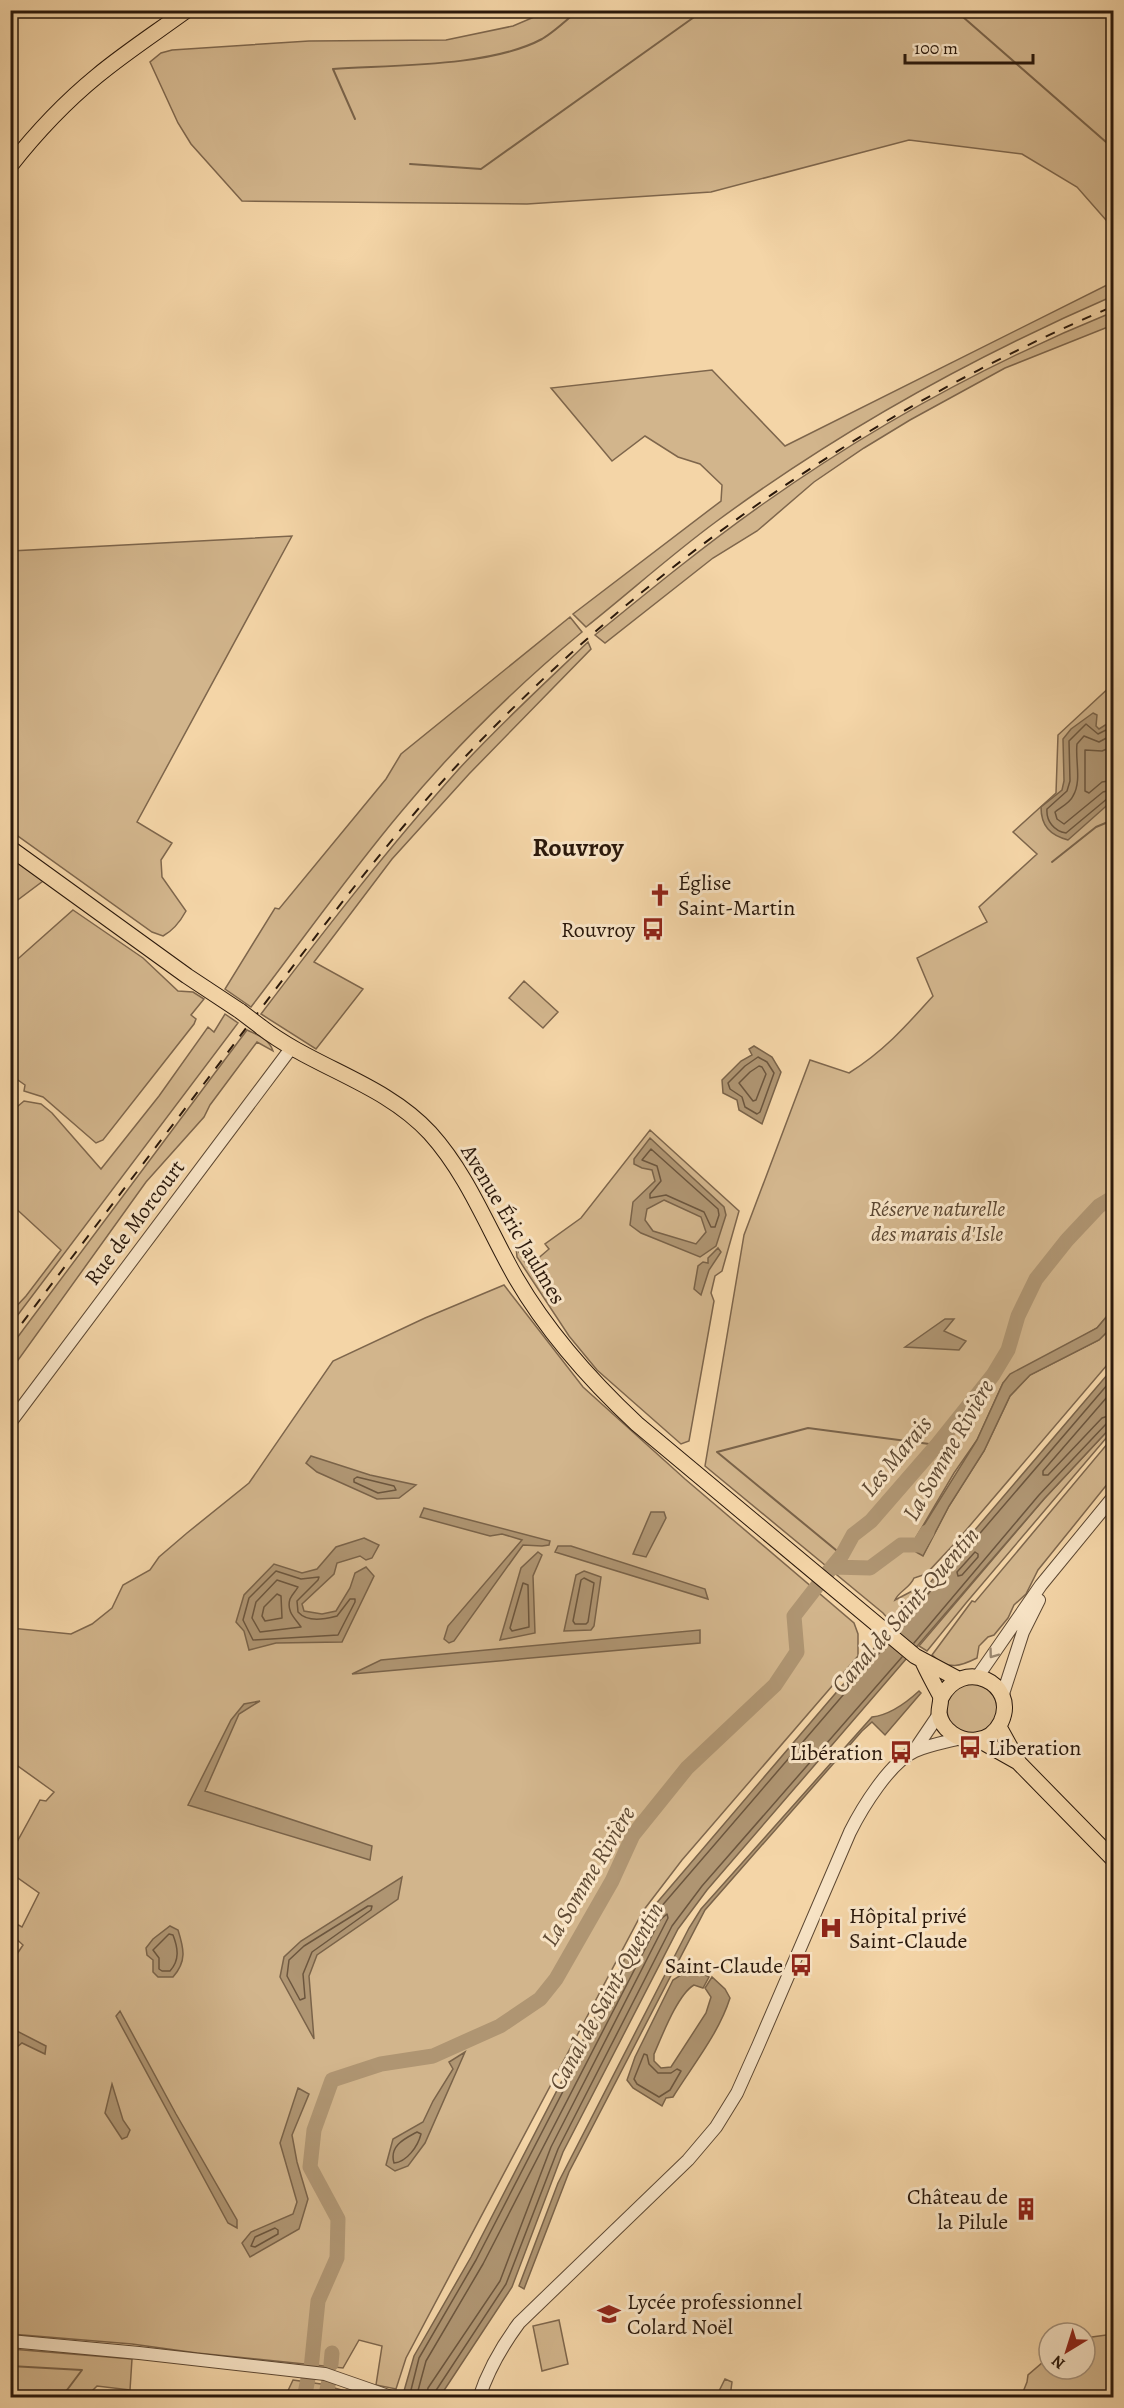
<svg xmlns="http://www.w3.org/2000/svg" width="1124" height="2408" viewBox="0 0 1124 2408" font-family="Alegreya,serif">
<rect width="100%" height="100%" fill="#f4d5a7"/>
<filter id="stains"><feTurbulence type="fractalNoise" baseFrequency=".00333" numOctaves="4"/><feColorMatrix values="0 0 0 0 .2 0 0 0 0 .09 0 0 0 0 .02 0 0 0 .5 -.17"/></filter>
<radialGradient id="worn" r=".72"><stop offset=".6" stop-color="#630" stop-opacity="0"/><stop offset="1" stop-color="#630" stop-opacity=".3"/></radialGradient>
<!-- green -->
<path fill="#d2b58c" stroke="#7e664c" stroke-width="1.5" d="M548,11H1113V228L1077,187L1022,154L909,140L711,192L527,204L242,201L191,144L178,123L150,62L161,53L172,50L309,41L446,40L513,26Z
M1113,282V296C975,356 839,431 717,521C672,554 630,592 586,627L573,614L721,501L722,485L700,464L678,457L645,436L612,461L551,388L712,370L785,446Z
M1113,312V325L1005,368L910,420L864,448L814,482L757,531L713,558L605,643L595,635C650,590 705,545 763,504C872,427 990,362 1113,312Z
M292,536L137,822L172,843L161,860L162,877L186,911C180,922 174,930 163,936L152,932L11,831V551Z
M570,617L582,632C517,686 455,747 401,812C348,875 301,942 251,1007L225,989L275,908L279,909L386,779L401,754Z
M588,642L591,649L469,774L392,859L314,962L363,989L316,1049L261,1014C324,931 388,848 458,770C499,725 544,684 588,642Z
M1113,684V1309L1097,1328L1003,1383L977,1440L954,1473L914,1541L923,1555L949,1506L984,1451L1010,1396L1030,1375L1099,1340L1113,1326V1358L955,1543L926,1574L914,1578C910,1588 899,1591 895,1600L918,1588L891,1622L883,1613L705,1466L744,1235L810,1060L849,1073C884,1051 906,1026 933,996L917,958L987,922L979,907L1037,854L1013,832L1056,793L1058,735Z
M11,858L43,881L11,905H10Z
M73,910L143,958L178,991L193,992L204,999L191,1015L196,1019L194,1024L103,1140L96,1143L43,1097L24,1091L25,1085L11,1075V965Z
M524,981L558,1012L543,1028L509,998Z
M225,1014L238,1023L11,1324V1312L26,1296L61,1250L11,1204V1112L24,1101L41,1104L52,1113L101,1169L159,1096L208,1027L214,1032Z
M247,1030C258,1035 269,1039 273,1051L257,1042L210,1105L204,1117L146,1182L11,1370V1346Z
M650,1130L739,1211L722,1271L715,1276L711,1293L714,1301L689,1441L681,1444L597,1370L569,1336L517,1257L516,1247L528,1267L549,1249L545,1244L581,1218Z
M504,1285L583,1387L685,1479L854,1623L858,1634V1656L682,1860L643,1911L406,2358L396,2389L376,2385L382,2346L359,2340L343,2368L197,2353L132,2344L11,2334L10,1959L13,1960L23,1945L11,1934V1921L22,1927L39,1893L11,1873V1853L40,1800L46,1801L54,1792L11,1761V1628L71,1634L92,1624L112,1608L123,1585L150,1570L159,1557L187,1533L249,1483L333,1361L425,1318Z
M1113,1425V1430L966,1603L927,1651L919,1646L1044,1499Z
M1113,1437V1477L1038,1570L1026,1594L1014,1605L1008,1618L994,1635L988,1637L979,1646L977,1658C961,1666 949,1671 932,1655L972,1601L975,1602Z
M947 1709a25 25 0 1 1 50 0a25 25 0 1 1-50 0Z
M559,2320L568,2364L542,2371L533,2326Z
M1113,2334V2397H1021L1027,2382L1028,2375L1049,2357V2369H1085V2338Z
M11,2349L132,2359L130,2390L97,2386L86,2397H11Z
M725,2379L732,2382L730,2397H685L719,2391Z
M293,2380L321,2384L359,2395V2397H285Z"/>
<!-- water -->
<path fill="#af9572" stroke="#7a6349" stroke-width="1.5" fill-rule="evenodd" d="M1093,713L1097,715L1096,726L1099,729L1113,720V800L1068,840C1050,835 1041,826 1041,807L1062,790L1064,781L1063,739L1071,729Z
M754,1046L772,1057L781,1072L762,1124L739,1110L737,1100L723,1093L722,1080L741,1061L752,1055L749,1049Z
M650,1138L724,1207L726,1215L716,1246L700,1257L641,1233L630,1225L633,1202L655,1181L652,1170L642,1168L634,1164V1159ZM664,1200L701,1217L706,1232L696,1244L653,1231L645,1220L647,1209Z
M718,1248L721,1252L709,1270L701,1295L694,1289L698,1266L703,1262L708,1263V1258Z
M1113,1309V1326L1099,1340L1030,1375L1010,1396L984,1451L949,1506L923,1556L916,1552L914,1541L977,1440L1003,1383L1010,1374L1097,1328Z
M945,1319H954L944,1331L966,1341L959,1350L905,1347Z
M1113,1368V1425L1044,1499L707,1890L678,1929L563,2152L512,2287L443,2392L437,2397L402,2398L414,2356L471,2257L649,1912Z
M311,1456L370,1475L416,1485L399,1498L377,1499L317,1472L306,1463Z
M424,1508L550,1541L549,1545L542,1546L523,1545L454,1641L449,1643L444,1639L448,1626L522,1540L502,1534L490,1536L420,1517Z
M651,1512H664L666,1518L646,1557L633,1554Z
M364,1538L379,1545L372,1558L366,1560L360,1556L337,1563L334,1574L302,1604L304,1611L322,1614L336,1611L350,1588L355,1573L366,1567L374,1576L342,1642L276,1643L249,1650L244,1631L236,1622L244,1595L274,1564L302,1573L317,1569L336,1547Z
M558,1546H571L705,1589L708,1599L555,1552Z
M538,1552L542,1555L533,1576L535,1633L500,1640L521,1568Z
M584,1571L601,1577L594,1626L591,1630L564,1631L576,1575Z
M700,1630V1643L352,1674L381,1660Z
M919,1691L921,1693L885,1735L872,1722L862,1731L705,1910L569,2172L524,2289L519,2286L558,2183L689,1928L701,1909L872,1717C890,1715 906,1703 919,1691Z
M260,1701L239,1714L205,1791L372,1846L370,1860L188,1805L231,1720L244,1704Z
M402,1877L398,1899L317,1955L309,1976L314,2039L280,1977L284,1957L301,1941Z
M170,1926L178,1930C184,1949 187,1961 173,1977H158L153,1972V1960L147,1955L146,1948L153,1939Z
M692,1968L709,1977L703,1988L694,1985C678,1994 662,2036 654,2054V2061L661,2068L671,2067L706,2013L711,1997L705,1988L712,1977L725,1989L730,1998C719,2033 693,2065 673,2097L666,2098L662,2106L633,2088L627,2080L635,2057L673,1980Z
M120,2011L176,2114L237,2220V2228L228,2223L116,2016Z
M11,2028L46,2046L45,2054L22,2043L11,2052Z
M465,2052L425,2143L408,2166L395,2171L386,2165L393,2139L423,2122L433,2101L453,2069L449,2062Z
M112,2084L123,2120L130,2130L127,2137L122,2139L105,2113Z
M298,2088L309,2094L292,2135L297,2162L308,2199L299,2229L250,2257L242,2243L251,2232L293,2214L297,2202L280,2143Z"/>
<g fill="none" stroke-linecap="round" stroke-linejoin="round">
<!-- shore -->
<path stroke="#6c563e" stroke-width="1.5" d="M1114,726L1098,734L1086,724L1069,741L1070,781L1067,791L1047,809C1046,821 1054,831 1066,833L1108,798L1114,797
M1114,734L1099,742L1084,736L1077,744C1075,760 1082,781 1073,796C1070,803 1061,807 1055,812L1057,819L1064,824L1103,792L1114,789
M1114,746L1102,751L1085,750V791L1089,793L1102,782L1114,780
M758,1057L767,1062L774,1073L760,1112L757,1114L745,1107L742,1097L730,1089L728,1083L745,1066Z
M759,1066L762,1067L766,1074L756,1100L753,1101L739,1083L750,1072Z
M651,1149L718,1209L719,1215L715,1227H711L704,1212L666,1195L650,1198V1194L661,1181L657,1166L642,1160Z
M1114,1389L1043,1471V1475H1048L1102,1418L1114,1414
M357,1477L394,1486L396,1490L378,1493L354,1482V1479Z
M975,1552L978,1554V1557L962,1575L958,1576L957,1572Z
M276,1571L301,1579L319,1577L318,1580L297,1601L298,1612C308,1623 325,1619 337,1616L350,1599H355V1602L338,1635L253,1640L243,1620L249,1598Z
M584,1578L594,1583L588,1622L586,1624H575L573,1621L581,1580Z
M277,1580L298,1587C296,1591 292,1594 290,1599C286,1612 296,1619 301,1627L260,1632L252,1618L256,1602Z
M523,1583L528,1585L529,1627L512,1631L510,1628Z
M277,1594L281,1596L282,1618L265,1621L262,1616L264,1607Z
M897,1630L1114,1377
M914,1643L1039,1495L1107,1423L1114,1421
M368,1906H372L371,1910L312,1952L303,1974L305,1998L300,2000L287,1976L289,1960L304,1946Z
M169,1934L173,1935C178,1948 180,1960 170,1971H162L159,1969V1958L153,1950Z
M644,2054L647,2055L649,2064L658,2073H671L677,2069L681,2071L670,2090L659,2097L637,2084L634,2079Z
M417,2132L421,2134C418,2146 407,2162 394,2163C389,2146 404,2139 417,2132Z
M275,2228L278,2230V2234L255,2247L251,2246L255,2237Z
M409,2398L419,2358L476,2260L654,1915L887,1644
M416,2398L426,2361L483,2264L660,1920L667,1914L668,1918L551,2147L500,2281L428,2388L426,2398
M434,2398L435,2392L506,2284L558,2149L672,1926L702,1886L902,1657"/>
<!-- stream -->
<path stroke="#7a6349" stroke-width="2" d="M955,10L1114,149
M355,119L333,69C393,65 490,67 542,39C554,32 567,20 578,10
M410,164L481,169L704,10
M1109,805L1114,808
M1052,862L1096,827L1108,822L1114,827
M842,1555L717,1452L808,1428L937,1445
M10,2366L82,2370L61,2398"/>
<!-- river -->
<path stroke="#af9572" stroke-width="15" d="M832,1567L842,1555L853,1535L871,1521L937,1445L993,1375L1008,1350L1018,1316L1036,1279L1067,1240L1099,1206L1114,1197
M331,2364L332,2353
M311,2369L318,2301L337,2258L338,2219L310,2167L314,2130L332,2080L381,2064L433,2056L500,2026L540,1999L556,1979L612,1881L633,1835L687,1768L775,1685L797,1652L794,1616L832,1567L870,1568L901,1545H919L927,1532
M304,2398L308,2379
M325,2398L329,2381"/>
<!-- minor casing -->
<g stroke="#5c4732" stroke-width="14">
<path id="minor" d="M10,1423L292,1047
M978,1676L1041,1585L1114,1496
M1002,1697L1023,1632L1039,1600
M914,1751L939,1714
M10,2341L139,2353L325,2374L394,2398
M479,2398C488,2370 502,2346 519,2323L688,2160L716,2127L737,2093L758,2046L850,1832C862,1808 890,1762 915,1751C929,1745 946,1742 961,1738"/>
</g>
<!-- major casing -->
<g stroke="#2a180b" stroke-width="17">
<path id="major" d="M10,166C36,133 64,103 97,76C126,52 157,32 187,10
M10,848L187,976L240,1011
M261,1027C314,1068 384,1083 430,1133C468,1175 488,1229 516,1278C548,1333 591,1381 637,1424L915,1656L958,1679
M923,1662C928,1673 934,1684 940,1695C942,1700 939,1706 939,1713C941,1730 960,1742 976,1740C987,1739 996,1732 1001,1722C1019,1683 962,1656 941,1698
M999,1727L1019,1763L1114,1860
M979,1740L1018,1762"/>
</g>
<!-- minor -->
<use href="#minor" stroke="#f8e4c6" stroke-width="12"/>
<!-- major -->
<use href="#major" stroke="#f4d5a7" stroke-width="15"/>
<!-- rail -->
<path stroke="#2a180b" stroke-width="2" stroke-dasharray="10 10" stroke-linecap="butt" d="M10,1339C91,1232 172,1126 253,1019C316,936 379,851 450,773C635,573 863,413 1114,306"/>
<!-- major-bridge casing -->
<g stroke="#2a180b" stroke-width="17" stroke-linecap="butt">
<path id="major-bridge" d="M240,1011L261,1027"/>
</g>
<!-- major-bridge -->
<use href="#major-bridge" stroke="#f4d5a7" stroke-width="15"/>
</g>
<!-- one-way arrows -->
<defs><path id="oneway-chevron" d="M-2-3.5L2.5 0L-2 3.5" fill="none" stroke-width="1.6" stroke-linecap="round" stroke-linejoin="round" transform="scale(1.5)"/></defs>
<use stroke="#9b8872" href="#oneway-chevron" transform="translate(993 1654) rotate(126)"/>
<!-- icons -->
<defs>
<g id="church-bare" transform="scale(1.8)"><path d="M-1.2-6h2.4v3.5h3.3v2.4h-3.3V6h-2.4V-.1h-3.3v-2.4h3.3Z" fill="#8f2418" stroke="#f8e4c6" stroke-width="2.5" paint-order="stroke"/></g>
<g id="bus-bare" transform="scale(1.8)"><path d="M-5-6H5V4H4V6H2V4H-2V6H-4V4H-5ZM-3.5-4V0h7V-4ZM-3.5 1.2v1.5H-2V1.2ZM2 1.2v1.5H3.5V1.2Z" fill="#8f2418" stroke="#f8e4c6" stroke-width="2.5" paint-order="stroke"/></g>
<g id="hospital-bare" transform="scale(1.8)"><path d="M-5-5h3v3.5h4V-5h3V5h-3V1.5h-4V5h-3Z" fill="#8f2418" stroke="#f8e4c6" stroke-width="2.5" paint-order="stroke"/></g>
<g id="building-bare" transform="scale(1.8)"><path d="M-4-6H4V6H1V3H-1V6H-4ZM-2.5-4.3h1.7v1.8h-1.7ZM.8-4.3h1.7v1.8H.8ZM-2.5-1h1.7V.8h-1.7ZM.8-1h1.7V.8H.8Z" fill="#8f2418" stroke="#f8e4c6" stroke-width="2.5" paint-order="stroke"/></g>
<g id="school-bare" transform="scale(1.8)"><path d="M0-5L7-2L0 1L-7-2ZM-4 1L0 2.5L4 1V4Q0 6-4 4Z" fill="#8f2418" stroke="#f8e4c6" stroke-width="2.5" paint-order="stroke"/></g>
</defs>
<g fill-rule="evenodd">
<use href="#church-bare" x="660" y="895"/>
<use href="#bus-bare" x="653" y="929"/>
<use href="#bus-bare" x="970" y="1747"/>
<use href="#bus-bare" x="901" y="1752"/>
<use href="#hospital-bare" x="831" y="1928"/>
<use href="#bus-bare" x="801" y="1965"/>
<use href="#building-bare" x="1026" y="2209"/>
<use href="#school-bare" x="609" y="2314"/>
</g>
<g text-anchor="middle" stroke-width="6" stroke-linejoin="round" paint-order="stroke">
<!-- poi labels -->
<g font-size="22" fill="#2a180b" stroke="#f8e4c6" text-anchor="start">
<text x="678" y="890">Église<tspan x="678" dy="25">Saint-Martin</tspan></text>
<text x="635" y="937" text-anchor="end">Rouvroy</text>
<text x="988" y="1755">Liberation</text>
<text x="883" y="1760" text-anchor="end">Libération</text>
<text x="849" y="1923">Hôpital privé<tspan x="849" dy="25">Saint-Claude</tspan></text>
<text x="783" y="1973" text-anchor="end">Saint-Claude</text>
<text x="1008" y="2204" text-anchor="end">Château de<tspan x="1008" dy="25">la Pilule</tspan></text>
<text x="627" y="2309">Lycée professionnel<tspan x="627" dy="25">Colard Noël</tspan></text>
</g>
<!-- park labels -->
<g font-size="22" font-style="italic" fill="#5c4732" stroke="#f8e4c6">
<text x="937" y="1216">Réserve naturelle<tspan x="937" dy="25">des marais d'Isle</tspan></text>
</g>
<!-- street labels -->
<g font-size="22" fill="#2a180b" stroke="#f8e4c6">
<text transform="translate(134 1222) rotate(-53)" y="8">Rue de Morcourt</text>
<text transform="translate(514 1224) rotate(59)" y="8">Avenue Éric Jaulmes</text>
</g>
<!-- water labels -->
<g font-size="24" font-style="italic" fill="#5f4a34" stroke="#f8e4c6">
<text transform="translate(948 1450) rotate(-60)" y="8">La Somme Rivière</text>
<text transform="translate(896 1456) rotate(-50)" y="8">Les Marais</text>
<text transform="translate(905 1610) rotate(-49)" y="8">Canal de Saint-Quentin</text>
<text transform="translate(588 1876) rotate(-59)" y="8">La Somme Rivière</text>
<text transform="translate(606 1996) rotate(-61)" y="8">Canal de Saint-Quentin</text>
</g>
<!-- quarter labels -->
<g font-size="26" font-weight="bold" fill="#2a180b" stroke="#f8e4c6">
<text x="578" y="856">Rouvroy</text>
</g>
</g>
<!-- margin -->
<rect width="1124" height="2408" fill="none" stroke="#f4d5a7" stroke-width="36"/>
<rect x="12" y="12" width="1100" height="2384" fill="none" stroke="#2a180b" stroke-width="3"/>
<rect x="18" y="18" width="1088" height="2372" fill="none" stroke="#2a180b" stroke-width="1.5"/>
<!-- north arrow -->
<g transform="translate(1067 2351) rotate(218)"><circle r="28" fill="#f8e4c6" stroke="#a6927b" stroke-width="1.5"/>
<path d="M0-4.5L10 22L0 15L-10 22Z" fill="#8f2418"/>
<text y="-9" font-size="16" font-weight="bold" text-anchor="middle" fill="#2a180b">N</text>
</g>
<!-- scale -->
<path d="M905 54v9h128v-9" fill="none" stroke="#2a180b" stroke-width="3"/>
<text x="914" y="54" font-size="18" fill="#2a180b" stroke="#f8e4c6" stroke-width="4.5" paint-order="stroke">100 m</text>
<rect width="100%" height="100%" filter="url(#stains)"/>
<rect width="100%" height="100%" fill="url(#worn)"/>
</svg>
